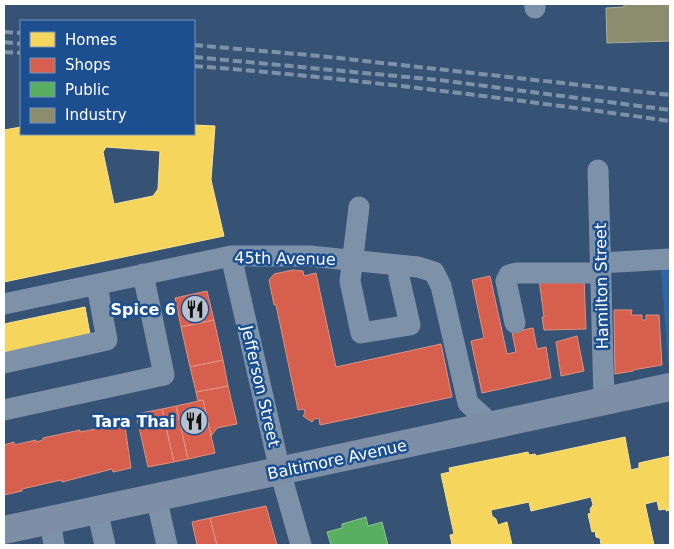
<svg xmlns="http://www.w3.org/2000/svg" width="674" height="549" viewBox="0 0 674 549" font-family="'DejaVu Sans',sans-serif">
<rect width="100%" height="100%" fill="#365274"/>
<!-- green -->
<path fill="#2f66a5" d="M661,268H670V363L668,364Z"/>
<!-- homes -->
<path fill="#f6d55c" stroke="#f9e28d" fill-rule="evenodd" d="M194,125L215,126L211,180L224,236L4,282V130L21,127V134H194ZM106,147L160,151L158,189L153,196L114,204L103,152Z
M85,307L90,334L4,353V324Z
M625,437L631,470L639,468V463L670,456V510L666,511V509L659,510L657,501L645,504L654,545H601L600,538L596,537L595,531L592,532L588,514L591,513L590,509L593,505L591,497L531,511L529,502L491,510L492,516L496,519L498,525L507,522L512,545H452L450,535L454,534L441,474L450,472L449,468L528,452L529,455L535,454L536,456Z"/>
<!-- shops -->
<path fill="#d6604d" stroke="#e29082" d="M293,270L303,271L304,276L316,273L336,367L441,344L452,397L320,425L319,418L314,419L312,422L303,416L305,413L304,409L298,410L276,305H274L269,280L274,274Z
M490,276L507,354L516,352L512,332L533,328L537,349L546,347L551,378L482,393L471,341L484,338L472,280Z
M584,278L586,329L544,330L542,317H544L539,279Z
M207,291L214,320L181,327L175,298Z
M614,310H632L631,315H642V320H646V315H659L662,365L633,370V371L615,374Z
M214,320L223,360L190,367L181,327Z
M577,336L584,371L561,376L556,342Z
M223,360L228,386L196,392L190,367Z
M228,386L237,424L217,428L211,436L203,400L198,401L196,392Z
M203,400L215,453L188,459L176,406Z
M176,406L188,459L174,462L162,409Z
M162,409L174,462L148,467L136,414Z
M124,419L131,468L113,472L112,469L62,482L61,480L22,489V491L4,495V445L14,442V445L36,440V442L43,440V438L80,430V432L101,428L100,424Z
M266,506L277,545H217L210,518Z
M210,518L217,545H197L192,522Z"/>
<!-- public -->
<path fill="#5aae61" stroke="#8cc690" d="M366,517L368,526L382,522L388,545H331L327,532L342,528V524Z"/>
<!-- industry -->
<path fill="#8c8c6e" stroke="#aeae9a" d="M624,4H670V41L607,43L606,8L624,7Z"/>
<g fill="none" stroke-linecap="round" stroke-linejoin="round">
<!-- minor -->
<path stroke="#7d92a8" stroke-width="21" d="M535,4V8
M598,170L604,401
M359,207L350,281L361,333L410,325L399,277L398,265
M231,256L280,471L301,545
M600,263L670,259
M4,304L231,256H310L418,267L434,272L441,286L468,403L492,425
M515,323L506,281L509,275L516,273H601
M4,363L107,340L97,285
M4,410L164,375L143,274
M156,497L167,545
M97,510L105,545
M50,520L54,545"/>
<!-- major -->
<path stroke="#7d8ea7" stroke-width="28" d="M4,530L670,387"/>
<!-- rail -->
<path stroke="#7e92a7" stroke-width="4" stroke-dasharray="9 4" stroke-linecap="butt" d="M4,32L21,33
M4,42L21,44
M194,45L320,56L670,95
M4,52L21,53
M194,57L439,80L670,110
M194,66C353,78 512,99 670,121"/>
</g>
<!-- icons -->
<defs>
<g id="restaurant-disc" transform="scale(1.4375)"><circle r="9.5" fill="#b9c2ce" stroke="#1b4f8f"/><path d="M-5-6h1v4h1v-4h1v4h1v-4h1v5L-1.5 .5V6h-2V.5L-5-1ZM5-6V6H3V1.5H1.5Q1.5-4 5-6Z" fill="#111"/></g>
</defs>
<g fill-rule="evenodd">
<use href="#restaurant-disc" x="195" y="309"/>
<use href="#restaurant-disc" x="194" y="421"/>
</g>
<g text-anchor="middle" stroke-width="5" stroke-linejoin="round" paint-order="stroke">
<!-- street labels -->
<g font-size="16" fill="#fff" stroke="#1b4f8f">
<text transform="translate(285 258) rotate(1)" y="6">45th Avenue</text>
<text transform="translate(601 286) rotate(-91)" y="6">Hamilton Street</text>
<text transform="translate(261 386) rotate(77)" y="6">Jefferson Street</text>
<text transform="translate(337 459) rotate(-12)" y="6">Baltimore Avenue</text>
</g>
<!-- poi labels -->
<g font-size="16" font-weight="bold" fill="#fff" stroke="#1b4f8f" text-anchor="end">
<text x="176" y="315">Spice 6</text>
<text x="175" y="427">Tara Thai</text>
</g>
</g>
<!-- border -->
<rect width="674" height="549" fill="none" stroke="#ffffff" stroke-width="10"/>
<!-- legend -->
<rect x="20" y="20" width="175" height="115" fill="#1b4f8f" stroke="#7695bc"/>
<rect x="30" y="32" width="25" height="15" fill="#f6d55c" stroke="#7695bc"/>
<text x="65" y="45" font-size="15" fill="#ffffff">Homes</text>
<rect x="30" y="58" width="25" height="15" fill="#d6604d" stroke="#7695bc"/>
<text x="65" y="70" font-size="15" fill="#ffffff">Shops</text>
<rect x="30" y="82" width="25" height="15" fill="#5aae61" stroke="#7695bc"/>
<text x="65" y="95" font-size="15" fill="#ffffff">Public</text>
<rect x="30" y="108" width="25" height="15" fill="#8c8c6e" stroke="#7695bc"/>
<text x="65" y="120" font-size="15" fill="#ffffff">Industry</text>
</svg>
